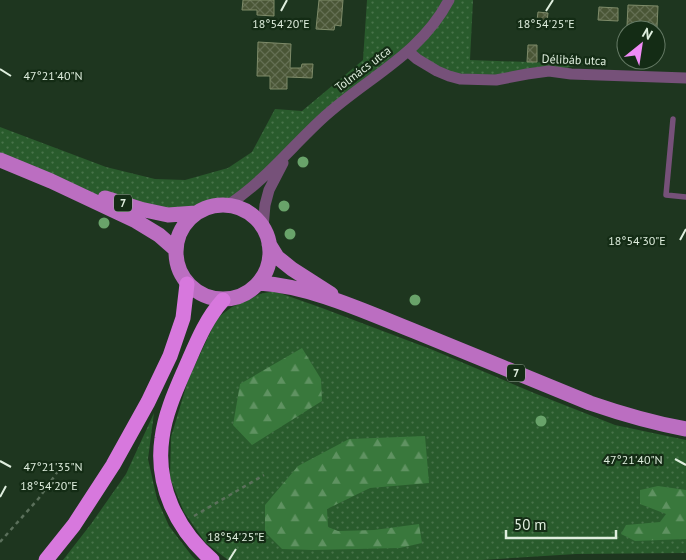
<svg xmlns="http://www.w3.org/2000/svg" width="686" height="560" viewBox="0 0 686 560" font-family="'PT Sans',sans-serif">
<defs>
<pattern id="grass-dots" width="8" height="8" patternUnits="userSpaceOnUse" patternTransform="scale(1.25)"><rect width="8" height="8" fill="#295b2c"/><path d="M2 2h.1M6 6h.1" fill="none" stroke="#48734a" stroke-width="1.8" stroke-linecap="round"/></pattern>
<pattern id="forest-firs" width="22" height="20" patternUnits="userSpaceOnUse" patternTransform="scale(1.25)"><rect width="22" height="20" fill="#39783c"/><path d="M5 1l3.5 6h-7zM16 11l3.5 6h-7z" fill="#5f9261"/></pattern>
<pattern id="building-cross-hatch" width="8" height="8" patternUnits="userSpaceOnUse" patternTransform="scale(1.25)"><rect width="8" height="8" fill="#4a5636"/><path d="M0 0l8 8M0 8l8-8" fill="none" stroke="#646f53"/></pattern>
</defs>
<rect width="100%" height="100%" fill="#1e361f"/>
<!-- grass -->
<path fill="url(#grass-dots)" d="M367,0H473L470,60L585,64L549,71L460,79L408,52L228,205H217L206,208L196,213L140,209L51,181L0,160V127L106,167L155,179L185,180L228,168L252,152L275,109L302,111L363,60Z
M274,291L322,308L433,350L534,393L615,425L686,440V553L576,554L482,560H228L205,542L184,512L170,478L171,437L188,380L217,318L232,307L260,294Z
M154,413L148,459L157,499L169,526L192,556L196,560H63L91,524L126,474Z"/>
<!-- forest -->
<path fill="url(#forest-firs)" d="M302,348L321,379L322,401L252,445L233,425L240,384Z
M425,436L429,483L370,488L327,509L328,527L338,531L374,530L419,524L422,543L400,548L313,550L282,549L265,532V505L298,466L349,439Z
M658,486L686,490V539L635,541L621,534L626,525L660,522L666,514L640,504V490Z"/>
<!-- building -->
<path fill="url(#building-cross-hatch)" stroke="#7e8b69" d="M243,0H274V16L257,15V10H242Z
M319,0H343L341,26L335,25L334,30L316,29Z
M628,5L658,6L657,27L627,26Z
M599,7L618,8V21L598,20Z
M538,12L548,13L547,21H537Z
M258,42L291,44L290,68H301L302,64H313L312,78L287,77V89H270V76H257Z
M528,45H537V62H527Z"/>
<g fill="none" stroke-linecap="round" stroke-linejoin="round">
<!-- path -->
<path stroke="#5b705b" stroke-width="2.5" stroke-dasharray="4 4" stroke-linecap="butt" d="M194,516L264,475
M0,542L39,498L63,464"/>
<!-- lane -->
<path stroke="#765179" stroke-width="5.5" d="M673,119L666,195L686,197"/>
<!-- street -->
<path stroke="#765179" stroke-width="11" d="M409,52L417,59L437,71L449,76L460,79L496,80L527,74L549,71L571,74L686,78
M228,205C265,181 292,146 324,117C368,77 420,55 449,0
M263,227L265,205L269,190L283,163"/>
<!-- primary -->
<path stroke="#bb6ec1" stroke-width="15" d="M0,160L51,181L136,221L159,235L175,249
M105,198L140,209L168,215L196,213
M176 252a47 47 0 1 1 94 0a47 47 0 1 1-94 0Z
M269,244L277,257L292,269L331,294
M259,283C311,286 366,312 414,331C473,355 531,379 590,403C622,414 653,423 686,429"/>
<!-- highway -->
<path stroke="#d778dd" stroke-width="15" d="M46,560L74,525L113,465L148,402L170,356L183,318L187,284
M212,560C177,530 155,485 162,438C165,414 175,392 185,369C196,344 205,320 223,300"/>
</g>
<!-- trees -->
<g fill="#69a36a">
<circle cx="303" cy="162" r="5.5"/>
<circle cx="284" cy="206" r="5.5"/>
<circle cx="104" cy="223" r="5.5"/>
<circle cx="290" cy="234" r="5.5"/>
<circle cx="415" cy="300" r="5.5"/>
<circle cx="541" cy="421" r="5.5"/>
</g>
<!-- ticks -->
<path fill="none" stroke="#dfeede" stroke-width="2" d="M281,11L287,0M546,11L553,0M0,69L11,76M680,240L686,229M675,459L686,465M0,461L11,467M0,497L6,486M229,560L236,549"/>
<g text-anchor="middle" stroke-width="4.5" stroke-linejoin="round" paint-order="stroke">
<!-- shield labels -->
<g fill="#142c15" stroke="#a2b4a2" stroke-width="1">
<rect x="114" y="194.5" width="18" height="17" rx="4"/>
<rect x="507" y="364.5" width="18" height="17" rx="4"/>
</g>
<g font-size="11" font-weight="bold" fill="#dfeede">
<text x="123" y="207">7</text>
<text x="516" y="377">7</text>
</g>
<!-- street labels -->
<g font-size="12" fill="#dfeede" stroke="#142c15">
<text transform="translate(574 60) rotate(2)" y="4">Délibáb utca</text>
<text transform="translate(363 69) rotate(-37)" y="4">Tolmács utca</text>
</g>
</g>
<g font-size="12" text-anchor="middle" fill="#dfeede" stroke="#142c15" stroke-width="4.5" stroke-linejoin="round" paint-order="stroke">
<text x="546" y="28">18°54'25"E</text>
<text x="281" y="28">18°54'20"E</text>
<text x="53" y="80">47°21'40"N</text>
<text x="637" y="245">18°54'30"E</text>
<text x="633" y="464">47°21'40"N</text>
<text x="53" y="471">47°21'35"N</text>
<text x="49" y="490">18°54'20"E</text>
<text x="236" y="541">18°54'25"E</text>
</g>
<!-- north arrow -->
<g transform="translate(641 45) rotate(30)"><circle r="24" fill="#142c15" stroke="#657a65"/>
<path d="M0-4L9 19L0 12L-9 19Z" fill="#f08bf6"/>
<text y="-8" font-size="14" font-weight="bold" text-anchor="middle" fill="#dfeede">N</text>
</g>
<!-- scale -->
<path d="M506 530v8h110v-8" fill="none" stroke="#dfeede" stroke-width="2.5"/>
<text x="514" y="530" font-size="15" fill="#dfeede" stroke="#142c15" stroke-width="4" paint-order="stroke">50 m</text>
</svg>
